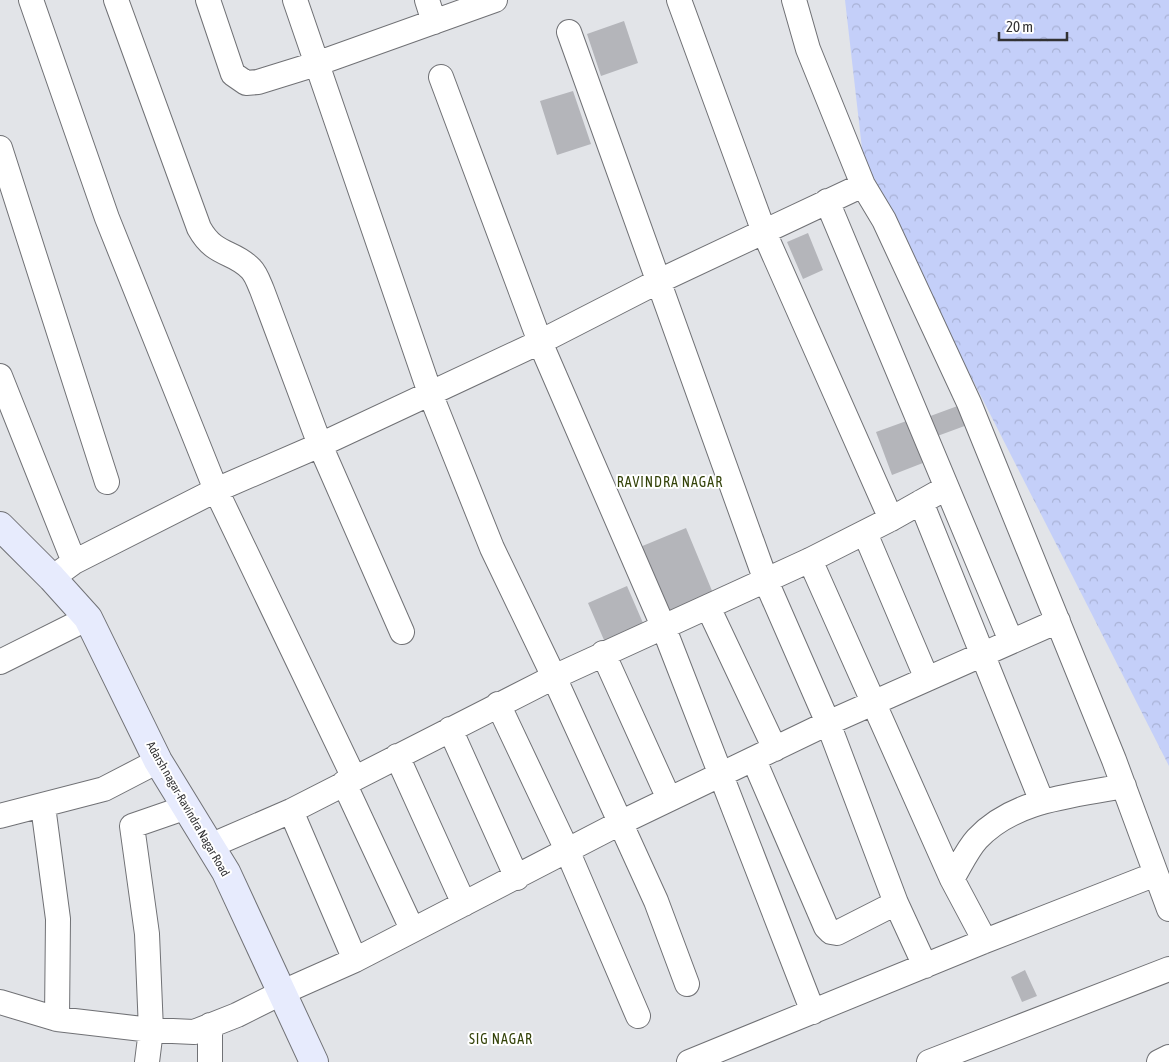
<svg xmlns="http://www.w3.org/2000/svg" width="1169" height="1062" viewBox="0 0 1169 1062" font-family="'Asap Condensed',sans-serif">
<defs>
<pattern id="forest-crowns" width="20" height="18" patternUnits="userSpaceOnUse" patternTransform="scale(1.25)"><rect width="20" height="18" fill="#c4cff9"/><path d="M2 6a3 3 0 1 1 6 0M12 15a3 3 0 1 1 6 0" fill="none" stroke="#a9b2d6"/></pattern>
</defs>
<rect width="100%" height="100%" fill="#e2e4e8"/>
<!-- forest -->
<path fill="url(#forest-crowns)" d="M845,0H1169V766L864,166Z"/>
<!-- building -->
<path fill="#b4b5ba" d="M624,21L638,63L601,76L587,34Z
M573,91L591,144L557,155L540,101Z
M808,233L823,270L803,279L787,242Z
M963,404L970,424L932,438L925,418Z
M912,419L928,461L892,475L876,432Z
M686,528L715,598L669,617L640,547Z
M627,586L646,630L607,647L588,603Z
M1025,970L1037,996L1022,1002L1011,977Z"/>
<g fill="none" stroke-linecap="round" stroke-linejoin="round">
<!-- street casing -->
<g stroke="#707175" stroke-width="26">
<path id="street" d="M31,0L107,218L216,490L354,778
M116,0L199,228C215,257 233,250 251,269C256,274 259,283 262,290L320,445L402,632
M208,0L233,74L246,83L258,82L316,64L495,0
M295,0L430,393L492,548L554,677L656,901L687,984
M427,0L434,22
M679,0L764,232L891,519
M794,0L808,49L863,185L884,220L969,403L1114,760L1169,909
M569,32L766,581L828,723L896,903L925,966
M441,77L540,342L663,626L813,1012
M0,148L107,482
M827,201L1011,641
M0,376L74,562
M921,502L1042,802
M865,533L927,679
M810,560L952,879L985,941
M52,578L74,562L216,490L320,445L540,342L657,282L863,185
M708,607L775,749
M603,653L669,799
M0,662L88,618
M498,704L567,850L638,1016
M450,729L517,878
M397,756L464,904
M754,760L826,927L831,932L837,933L896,903
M344,783L412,929
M43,806L58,919L57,1019
M291,811L355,960
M0,816L104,789L158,761
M210,846L291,811L554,677L810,560L891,519L946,488
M952,879C960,866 967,850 977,839C1014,799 1073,796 1124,786
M0,1002L57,1019L151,1030L194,1032L237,1015L283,992L355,960L620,823L828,723L1058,621
M147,1062L151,1030L147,934L132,826L187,807
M210,1062V1025
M689,1062L985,941L1156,874
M929,1062L1169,969
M1159,1062L1169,1057"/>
</g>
<!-- secondary casing -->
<g stroke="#707175" stroke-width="30">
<path id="secondary" d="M0,526L52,578L88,618L158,761L226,872L314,1062"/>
</g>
<!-- street -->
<use href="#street" stroke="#fff" stroke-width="24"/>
<!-- secondary -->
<use href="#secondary" stroke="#e7ebfd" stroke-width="28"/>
</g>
<g text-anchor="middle" stroke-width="4" stroke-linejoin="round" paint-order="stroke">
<!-- street labels -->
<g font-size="12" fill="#323234" stroke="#fff">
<text transform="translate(188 809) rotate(60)" y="4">Adarsh nagar-Ravindra Nagar Road</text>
</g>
<!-- neighbourhood labels -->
<g font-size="14" letter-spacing="1" fill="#334209" stroke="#fff">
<text x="670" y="487">RAVINDRA NAGAR</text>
<text x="501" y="1044">SIG NAGAR</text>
</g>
</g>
<!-- scale -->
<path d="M999 32v8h68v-8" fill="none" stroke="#323234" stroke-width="2.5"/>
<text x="1006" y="32" font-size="15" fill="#323234" stroke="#ffffff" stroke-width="4" paint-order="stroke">20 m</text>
</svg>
